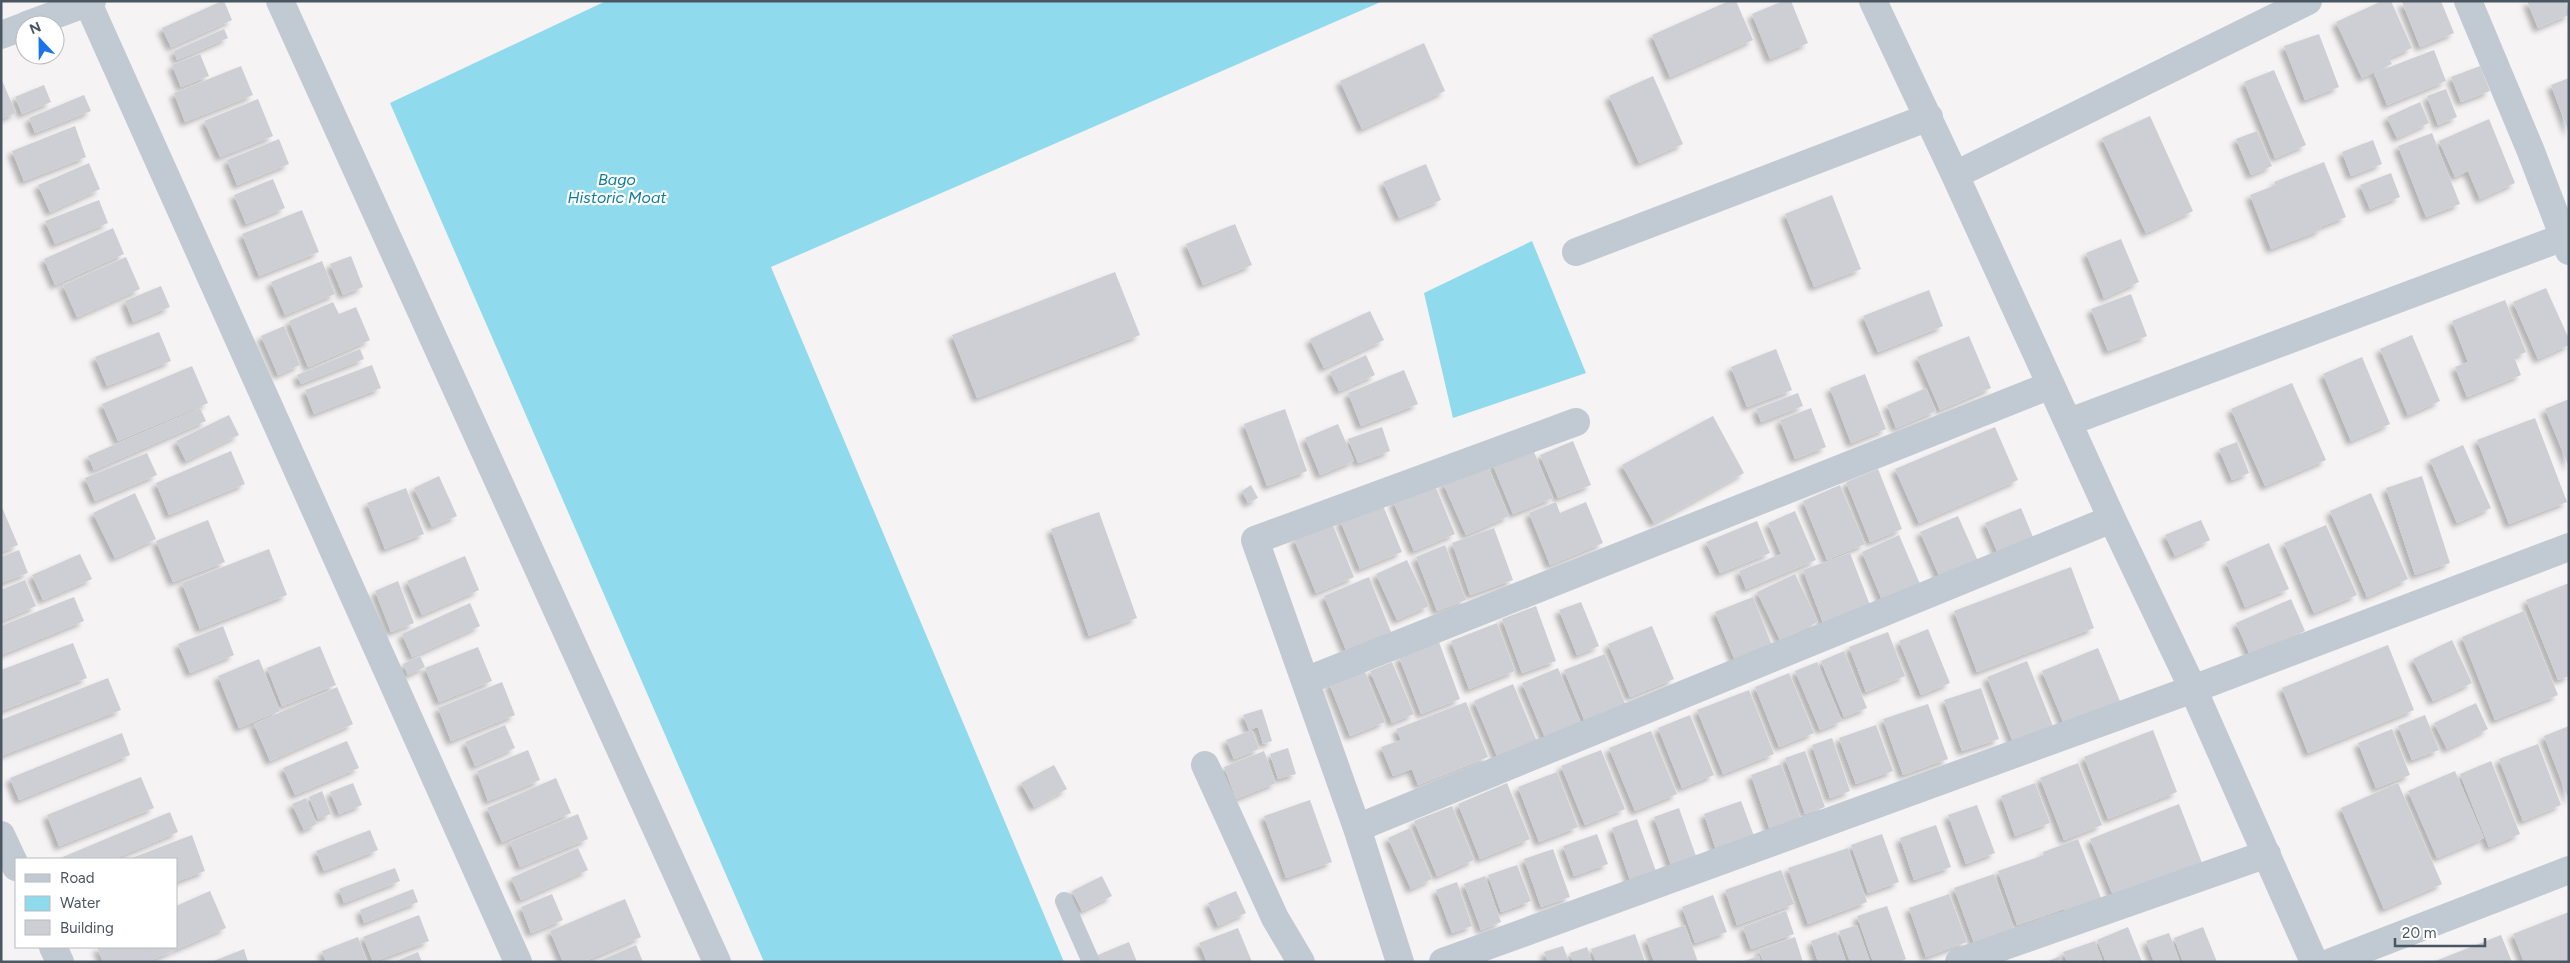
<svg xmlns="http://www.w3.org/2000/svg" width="2570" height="963" viewBox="0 0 2570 963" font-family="Figtree,sans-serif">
<defs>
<filter id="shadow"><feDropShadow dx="-4.5" dy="4.5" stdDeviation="2.5" flood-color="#0004"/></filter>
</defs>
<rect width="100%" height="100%" fill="#f5f3f3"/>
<!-- water -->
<path fill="#90daee" d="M606,1H1383L771,267L1064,962H764L390,103Z
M1532,241L1586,373L1453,418L1424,293Z"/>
<!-- building -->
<path fill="#cdcfd5" filter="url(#shadow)" d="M222,1H224L232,20L171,47L162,28Z
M1729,1H1736L1753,40L1670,77L1652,35Z
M1783,1H1791L1808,43L1770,59L1752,14Z
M2382,1H2391L2412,48L2389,58L2392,64L2362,78L2336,22Z
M2441,1L2454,33L2420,47L2402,2Z
M2527,1H2566L2569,15L2538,28Z
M224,29L228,38L177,60L174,51Z
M2319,34L2339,87L2305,100L2284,46Z
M1424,43L1445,91L1362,129L1340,81Z
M2434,50L2446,81L2387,105L2374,73Z
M200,54L209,76L181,87L172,65Z
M241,66L253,95L185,122L174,93Z
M2480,66L2490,91L2461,102L2451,77Z
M2274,70L2306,145L2275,158L2244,82Z
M1653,76L1683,144L1639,163L1609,96Z
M1,78L16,113L1,119Z
M2569,78V133L2551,85Z
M44,85L51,102L22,114L15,97Z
M2446,89L2457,117L2438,125L2427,96Z
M84,95L91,111L35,133L29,118Z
M258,99L273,136L220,157L204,121Z
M2420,102L2429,123L2397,138L2387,117Z
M2150,116L2193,211L2146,233L2102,138Z
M2489,119L2515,183L2480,199L2468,171L2455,177L2439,141Z
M75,126L86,157L24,181L12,151Z
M2257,131L2272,166L2251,175L2236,139Z
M2432,133L2460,204L2426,217L2398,146Z
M279,139L289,164L237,185L227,160Z
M2373,140L2382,164L2351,176L2342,152Z
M2324,162L2346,217L2320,227L2321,230L2271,249L2250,195L2276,185L2274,182Z
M89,163L100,189L50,212L38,185Z
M1426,164L1441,200L1399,218L1383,182Z
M2391,173L2400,197L2370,209L2360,185Z
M273,179L285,208L246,224L234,195Z
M1832,195L1861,269L1814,287L1785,214Z
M99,200L108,223L55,244L45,221Z
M302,210L319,252L259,276L242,234Z
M1235,224L1252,265L1203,285L1186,244Z
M113,228L124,254L55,285L44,259Z
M2121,239L2139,282L2104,298L2086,253Z
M351,256L363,287L343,295L330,264Z
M126,257L140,289L77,317L63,285Z
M322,261L335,294L285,315L271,282Z
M1115,272L1140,335L977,398L952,335Z
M161,286L170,307L133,322L125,301Z
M2546,288L2569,339V345L2538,359L2513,302Z
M1929,290L1943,326L1878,352L1863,316Z
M2131,294L2147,336L2108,351L2091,309Z
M2505,300L2526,352L2514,357L2521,375L2467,397L2455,367L2468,362L2452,321Z
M333,302L339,314L356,307L370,340L308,367L289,321Z
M1370,311L1384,340L1324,368L1310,339Z
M284,326L300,365L278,375L261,336Z
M159,332L171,361L107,386L95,357Z
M2412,335L2440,401L2408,415L2380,349Z
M1969,336L1991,388L1940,410L1917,357Z
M360,349L364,359L301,384L297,375Z
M1776,349L1792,390L1747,407L1731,367Z
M1366,355L1375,375L1339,391L1330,372Z
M2362,357L2390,424L2351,441L2323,374Z
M372,365L381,388L314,414L305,390Z
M192,366L208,403L118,441L102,404Z
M1404,370L1418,404L1361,426L1348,393Z
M1865,374L1886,429L1851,443L1830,388Z
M2292,383L2326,460L2265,486L2231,409Z
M1926,388L1936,411L1896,428L1887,405Z
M1798,393L1803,406L1761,422L1756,409Z
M2569,399V467L2545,409Z
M200,408L206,421L94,470L88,456Z
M1811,408L1826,447L1795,459L1780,420Z
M1285,409L1307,471L1267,486L1244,424Z
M229,415L239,435L186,461L176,441Z
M1713,416L1744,473L1654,523L1622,465Z
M2535,418L2567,502L2509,524L2477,440Z
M1338,424L1354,461L1320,475L1305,438Z
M1382,427L1390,451L1358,463L1348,439Z
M1995,427L2018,480L1919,523L1895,469Z
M1573,441L1591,485L1558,498L1540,455Z
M2237,442L2249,473L2232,480L2219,449Z
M2463,445L2491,508L2457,523L2430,460Z
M1532,447L1553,498L1513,514L1492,463Z
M231,451L245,484L169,515L156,483Z
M147,453L157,475L95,501L85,478Z
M1487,465L1509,516L1466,535L1443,483Z
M1878,469L1902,529L1870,542L1846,482Z
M439,476L457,516L432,527L414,488Z
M2422,476L2450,563L2415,575L2386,488Z
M1434,483L1455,534L1414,551L1393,501Z
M1251,485L1258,498L1248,503L1242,491Z
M1840,485L1865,544L1827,560L1803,501Z
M406,488L424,534L385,549L367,503Z
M135,493L156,539L115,558L93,513Z
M2371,493L2408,579L2367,597L2330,511Z
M1556,502L1560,513L1586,502L1603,543L1550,565L1529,513Z
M1382,503L1402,552L1360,569L1340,520Z
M1,505L18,545L1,552Z
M2021,508L2035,542L1999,556L1985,523Z
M1795,511L1816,560L1746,589L1739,571L1781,554L1768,523Z
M1099,512L1137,618L1089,636L1051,529Z
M1958,516L1981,568L1943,585L1920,532Z
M208,520L225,562L173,582L156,541Z
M2201,520L2210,540L2175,556L2165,535Z
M1757,521L1770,553L1720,573L1706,542Z
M1332,523L1354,577L1316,593L1294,539Z
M2326,525L2357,595L2314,613L2284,543Z
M1494,528L1513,580L1470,595L1452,543Z
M1899,535L1920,584L1882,600L1862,552Z
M2269,543L2289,589L2245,607L2226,562Z
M1445,545L1466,600L1437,611L1416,557Z
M269,549L287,595L200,629L182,583Z
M19,550L28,573L1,583V557Z
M1850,553L1870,605L1823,623L1803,570Z
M80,554L92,579L43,600L32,575Z
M465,556L479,590L422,615L407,581Z
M1407,560L1429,606L1397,620L1376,574Z
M2071,567L2094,628L1977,672L1954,611Z
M1795,574L1818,622L1780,640L1757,592Z
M1369,577L1391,632L1346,650L1324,596Z
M25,580L36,606L1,621V590Z
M398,581L414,623L391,632L375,591Z
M2569,583V676L2558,680L2526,600Z
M74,597L84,621L1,655V626Z
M1753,597L1773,648L1736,663L1715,612Z
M2291,599L2305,631L2250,655L2236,623Z
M1581,602L1599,646L1577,655L1559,610Z
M470,603L480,626L412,657L402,634Z
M1536,606L1556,661L1522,673L1502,619Z
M2524,611L2558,695L2495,720L2462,637Z
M1497,623L1515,671L1469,689L1451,641Z
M223,626L234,655L190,673L178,644Z
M1652,626L1674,679L1630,697L1608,644Z
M1928,629L1950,683L1921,695L1899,641Z
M1888,632L1905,676L1866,692L1849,647Z
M2452,640L2472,683L2433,701L2413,659Z
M1439,642L1460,699L1421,714L1399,657Z
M73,643L87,678L1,711V670Z
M2388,645L2414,710L2308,753L2282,688Z
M320,646L336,685L282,706L267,668Z
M478,647L492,681L439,702L425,668Z
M2098,648L2120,701L2064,724L2042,671Z
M1844,651L1867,708L1844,717L1821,661Z
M1605,654L1628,711L1587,727L1564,670Z
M420,656L425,667L408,675L403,664Z
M259,659L280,711L239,728L218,676Z
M2027,661L2055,731L2015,747L1987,677Z
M1392,662L1414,714L1392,723L1370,671Z
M1817,662L1842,721L1820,730L1795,671Z
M1558,668L1582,726L1546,740L1522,683Z
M1364,669L1385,722L1350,736L1329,683Z
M1789,673L1814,733L1779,747L1755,687Z
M108,678L121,710L1,756V720Z
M502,682L515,715L451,741L438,708Z
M1513,684L1538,744L1499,761L1474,701Z
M337,687L353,724L270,761L254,724Z
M1981,688L1999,739L1962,751L1944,700Z
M1749,690L1774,754L1723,774L1697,710Z
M1466,702L1488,757L1418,785L1412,769L1393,776L1381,747L1401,740L1396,729Z
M2476,703L2488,729L2447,749L2434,723Z
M1928,704L1948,759L1903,775L1883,719Z
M1262,709L1272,741L1263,744L1258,727L1249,730L1243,715Z
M1690,715L1714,775L1682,788L1658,728Z
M2425,715L2439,750L2412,760L2398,726Z
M505,725L515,748L475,766L465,742Z
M1876,725L1893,771L1856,784L1839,738Z
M2569,726V801L2544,736Z
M2392,729L2410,775L2376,788L2358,743Z
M1252,730L1259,749L1234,759L1226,740Z
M2153,730L2177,792L2108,819L2084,757Z
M1651,731L1677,794L1635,811L1609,748Z
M122,733L130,755L19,800L10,778Z
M1832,738L1850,791L1830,798L1812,745Z
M347,741L359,768L295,795L283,768Z
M2538,744L2561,805L2523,821L2499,759Z
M1288,748L1296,774L1278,779L1270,754Z
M528,750L540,780L488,801L477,771Z
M1601,750L1625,809L1585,825L1561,766Z
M1264,751L1276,783L1236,799L1224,767Z
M1805,751L1825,807L1805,814L1785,758Z
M2491,761L2520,834L2489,847L2460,774Z
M2078,763L2102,825L2064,840L2040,778Z
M1781,764L1803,825L1772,836L1751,775Z
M1054,765L1067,789L1034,807L1021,783Z
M2455,771L2484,838L2437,858L2408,791Z
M1557,772L1578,827L1539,842L1518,787Z
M141,777L154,808L59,846L47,815Z
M556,778L571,813L502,842L487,808Z
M353,783L362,805L339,814L330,792Z
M1507,783L1530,839L1480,859L1458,804Z
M2035,783L2050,823L2015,836L2001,796Z
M2398,783L2442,884L2384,909L2341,808Z
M322,791L331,814L318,819L309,797Z
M306,798L317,824L304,830L292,804Z
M1310,800L1332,862L1286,878L1264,816Z
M1741,801L1754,836L1716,850L1704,814Z
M2179,804L2202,863L2114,898L2090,839Z
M1977,805L1995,853L1966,864L1948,815Z
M1452,806L1474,860L1437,876L1414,821Z
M1679,808L1697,859L1672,868L1654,817Z
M170,812L178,832L114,859H58Z
M578,814L588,839L520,867L510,842Z
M1637,819L1657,874L1631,883L1612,828Z
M1936,825L1951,867L1914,880L1900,838Z
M1410,828L1432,879L1411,889L1388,838Z
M370,830L378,850L324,871L316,851Z
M1597,834L1608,864L1574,876L1563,846Z
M1882,834L1899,882L1868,893L1851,845Z
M192,835L205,871L176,882V859H129Z
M2078,839L2101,898L2066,912L2064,909L2017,925L1998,871L2044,855L2043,852Z
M578,848L588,870L521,900L511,878Z
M1848,848L1867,902L1808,924L1788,868Z
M1553,849L1570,897L1541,907L1524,859Z
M1517,865L1531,901L1501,912L1488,875Z
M395,868L400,881L344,903L339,889Z
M1781,870L1794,904L1737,925L1725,890Z
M1994,874L2014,929L1974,943L1954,888Z
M1102,876L1112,896L1082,911L1072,891Z
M1485,876L1501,922L1481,930L1464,884Z
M1457,882L1472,926L1452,933L1436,890Z
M413,889L418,902L364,923L360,910Z
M210,891L226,928L147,962H103L97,947H176V906Z
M1236,891L1246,913L1218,926L1208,903Z
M552,894L563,920L531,933L521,907Z
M1949,894L1967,942L1926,957L1909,908Z
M1713,895L1727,932L1695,943L1682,907Z
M625,899L641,937L583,962H563L550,931Z
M1887,906L1906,959L1899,962H1873L1857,916Z
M1786,911L1794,934L1751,949L1743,927Z
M2569,912V962H2524L2513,934Z
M419,915L429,941L373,962L363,937Z
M1685,925L1698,962H1654L1646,939Z
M1857,925L1870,962H1850L1839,931Z
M2128,927L2142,962H2106L2097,940Z
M2203,927L2217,962H2183L2174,938Z
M1238,928L1252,962H1207L1199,943Z
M1836,932L1846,962H1818L1811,941Z
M2169,933L2180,962H2154L2146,941Z
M1635,934L1645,962H1596L1591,949Z
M2501,935L2512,962H2433Z
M358,937L367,962H326L322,951Z
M1795,937L1803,962H1763L1759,950Z
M2095,941L2103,962H2067L2063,952Z
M1129,942L1137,962H1101L1098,955Z
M636,945L643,962H597Z
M1563,946L1569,962H1548L1544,952Z
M1587,947L1592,962H1573L1570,953Z
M244,949L248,962H211Z
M418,952L422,962H394Z
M1759,956L1761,962H1744V961Z
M2060,956L2062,962H2046Z"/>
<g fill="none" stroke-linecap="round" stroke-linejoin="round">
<!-- lane -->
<path stroke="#c1cad2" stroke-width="18" d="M1064,901L1091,962"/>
<!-- street -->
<path stroke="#c1cad2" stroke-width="28" d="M280,1L717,962
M1873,1L1955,175L2112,519L2193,689L2314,962
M2468,1L2530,149L2569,251
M88,3L518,962
M27,25L92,1
M1,35L25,26
M1955,175L2308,1
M1576,252L1929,117
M2069,422L2569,235
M1305,681L2051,385
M1205,765L1275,918L1301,962
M1357,828L2112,519
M1,835L16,867
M53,947L60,962
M1400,962L1357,828L1255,540L1576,422
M1443,962L2193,689L2569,547
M1959,962L2267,854
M2331,962L2569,870"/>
</g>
<g text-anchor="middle" stroke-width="4.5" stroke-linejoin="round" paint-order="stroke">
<!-- water labels -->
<g font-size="16" font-style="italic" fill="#0c7c9b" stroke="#fff">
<text x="617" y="185">Bago<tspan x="617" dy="18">Historic Moat</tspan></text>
</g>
</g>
<!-- border -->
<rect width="2570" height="963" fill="none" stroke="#4a5661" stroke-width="5"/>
<!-- legend -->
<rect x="15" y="858" width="162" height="90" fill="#ffffff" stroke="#b7bbc0"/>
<rect x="25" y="874" width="25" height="8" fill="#c1cad2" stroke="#b7bbc0"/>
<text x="60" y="883" font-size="15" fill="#4a5661">Road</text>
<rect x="25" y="896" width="25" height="15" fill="#90daee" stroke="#b7bbc0"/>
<text x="60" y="908" font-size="15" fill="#4a5661">Water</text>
<rect x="25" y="920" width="25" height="15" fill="#cdcfd5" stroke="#b7bbc0"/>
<text x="60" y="933" font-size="15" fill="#4a5661">Building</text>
<!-- north arrow -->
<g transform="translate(40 40) rotate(338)"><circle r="24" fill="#ffffff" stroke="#b7bbc0"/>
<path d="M0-4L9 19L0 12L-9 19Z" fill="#1a73e8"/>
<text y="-8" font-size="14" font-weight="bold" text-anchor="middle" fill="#4a5661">N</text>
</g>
<!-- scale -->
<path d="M2395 938v8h90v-8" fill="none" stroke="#4a5661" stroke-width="2.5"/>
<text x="2402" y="938" font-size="15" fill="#4a5661" stroke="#ffffff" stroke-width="4" paint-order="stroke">20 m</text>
</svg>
